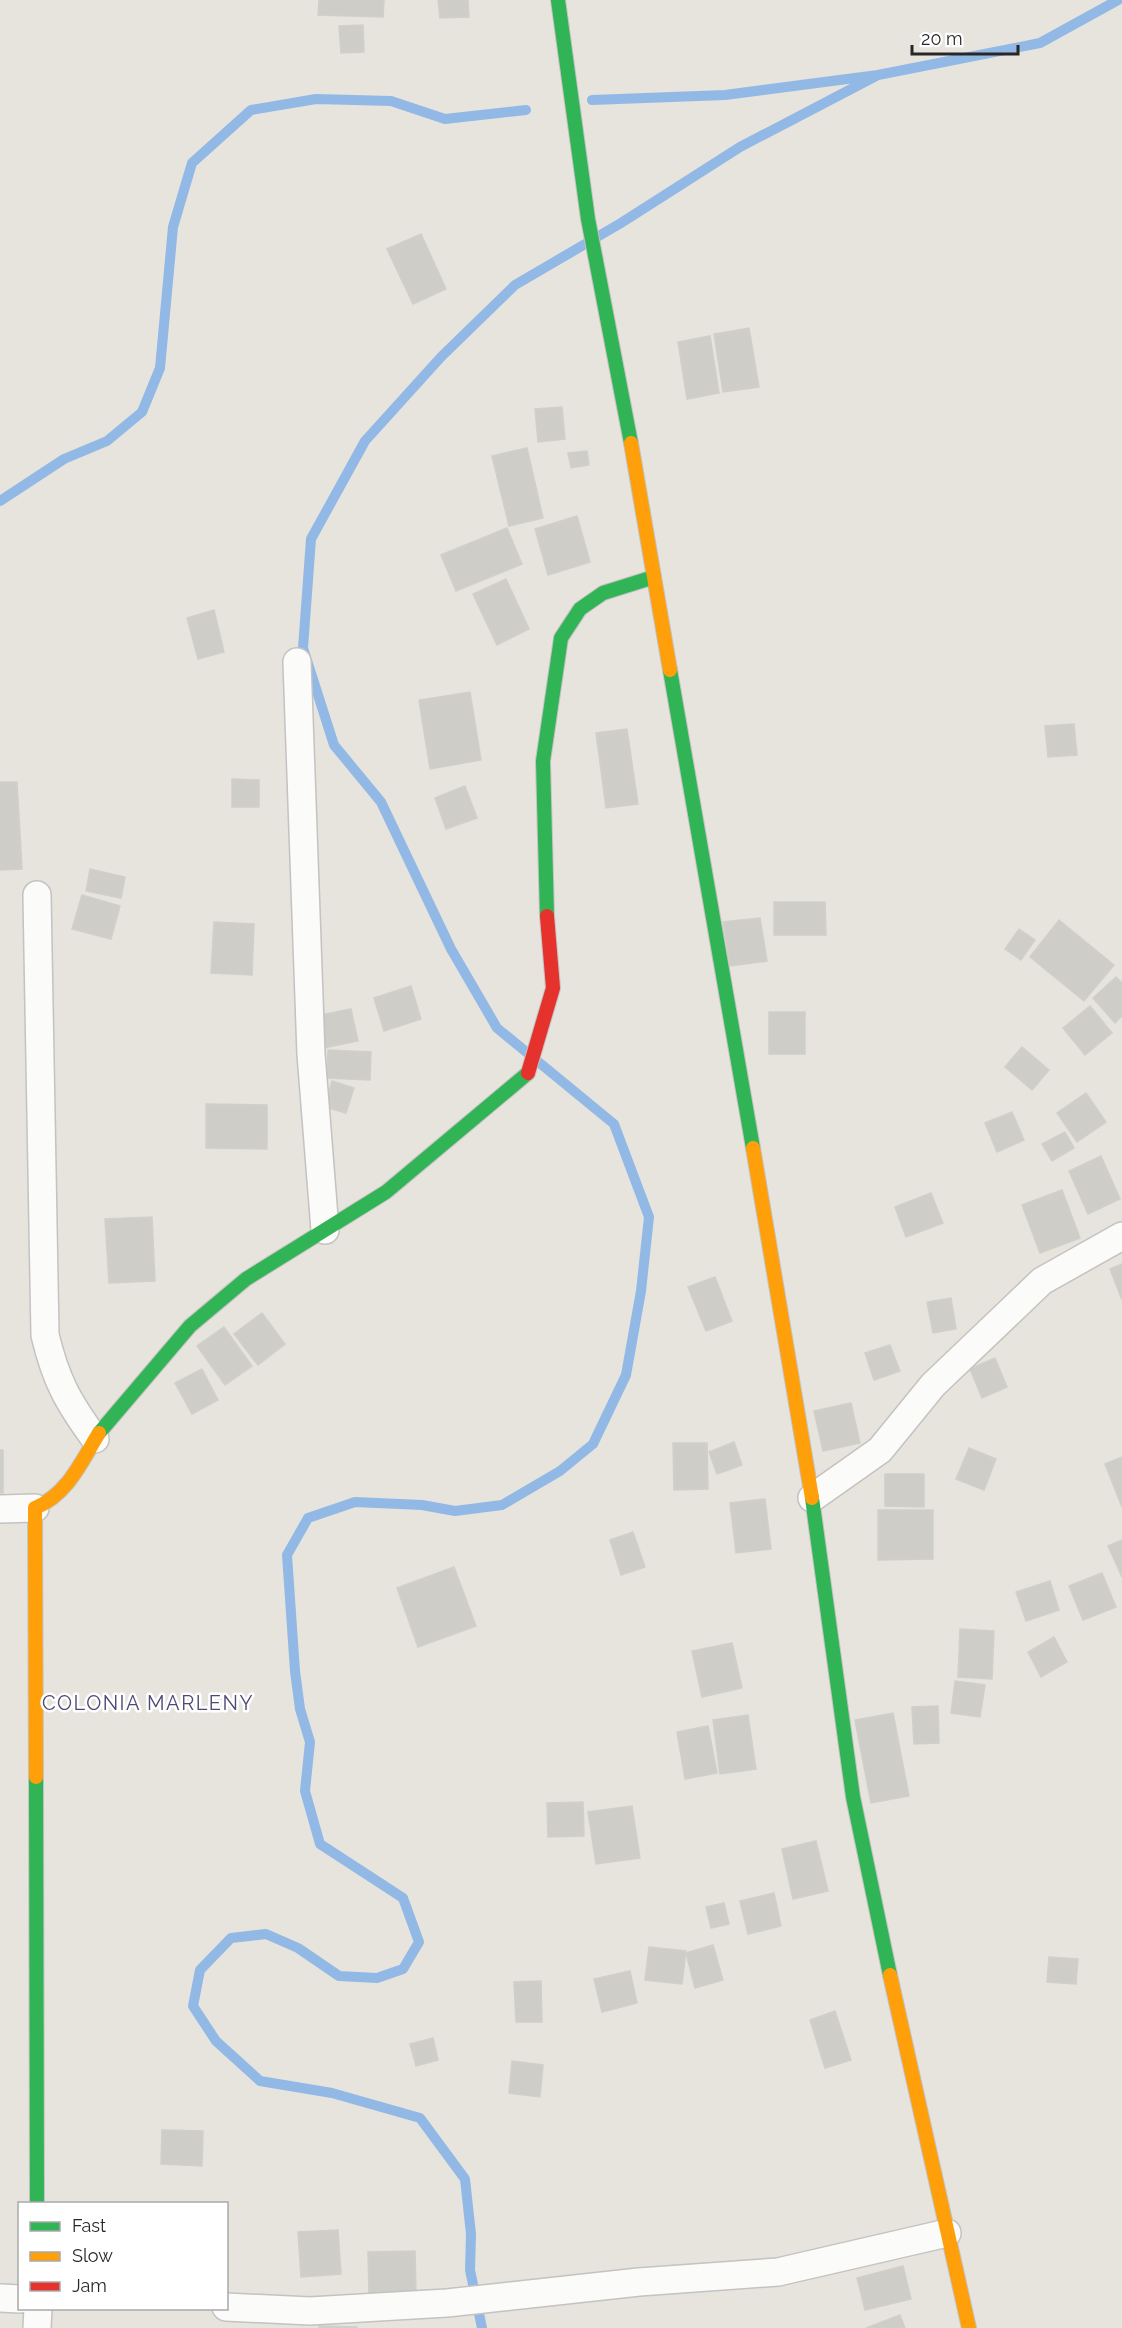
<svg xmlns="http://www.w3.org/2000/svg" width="1122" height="2328" viewBox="0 0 1122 2328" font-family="Raleway,sans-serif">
<rect width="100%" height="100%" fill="#e6e4dd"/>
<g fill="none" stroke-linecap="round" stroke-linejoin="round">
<!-- stream -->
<path stroke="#92b9e5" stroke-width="10" d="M592,100L725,95L878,75L1040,43L1118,0
M0,501L64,459L107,441L142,412L160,368L173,227L192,163L251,110L316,99L391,101L445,119L526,110
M482,2328L470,2270L471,2234L465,2179L420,2118L332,2093L260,2081L216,2041L193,2006L200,1970L231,1938L266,1934L298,1948L339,1976L377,1978L403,1969L419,1942L403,1898L320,1844L305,1791L310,1742L300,1709L295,1671L287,1555L308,1518L355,1502L422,1505L455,1511L502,1505L560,1471L593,1444L626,1375L641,1291L649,1217L614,1124L497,1028L451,949L381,802L334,745L303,648L311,539L365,441L441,357L515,285L621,223L740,147L878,75"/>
</g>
<!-- building -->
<path fill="#cfcdc8" stroke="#d0cfc9" stroke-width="1.5" d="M319,0H384L383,17L318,15Z
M438,0H468L469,17L440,18Z
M363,25L364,52L341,53L339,26Z
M421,234L446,289L413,304L387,249Z
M749,328L759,387L723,392L714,334Z
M710,336L719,393L687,399L678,342Z
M562,407L565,439L538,442L535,409Z
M527,448L543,518L509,526L492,456Z
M587,451L589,465L571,468L568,453Z
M577,516L590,562L548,575L535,529Z
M507,528L522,564L456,591L441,555Z
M506,579L529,629L497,645L473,594Z
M214,610L224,652L198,659L187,618Z
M470,692L481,760L430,769L419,700Z
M1074,724L1077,755L1048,757L1045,726Z
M627,729L638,804L606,808L596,733Z
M232,779L259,780V807H232Z
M0,782H17L22,869L0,870Z
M465,786L477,818L446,829L435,798Z
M90,869L125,877L121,898L86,891Z
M82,895L120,906L111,939L72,929Z
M774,902H825L826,935H774Z
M760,918L767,961L730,966L723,922Z
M1059,920L1114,965L1084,1001L1030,957Z
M214,922L254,924L252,975L211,973Z
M1019,929L1035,940L1021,960L1005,949Z
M1116,977L1122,983V1016L1115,1023L1093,998Z
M411,986L421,1019L384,1031L374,998Z
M1090,1006L1112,1033L1085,1055L1063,1028Z
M351,1009L358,1041L318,1049L311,1017Z
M769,1012H805V1054H769Z
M1022,1047L1049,1070L1032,1090L1005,1067Z
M328,1050L371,1052L370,1080L327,1078Z
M332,1081L354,1088L346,1113L325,1107Z
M1086,1093L1106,1122L1077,1142L1057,1113Z
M206,1104L267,1105V1149L206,1148Z
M1012,1112L1024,1140L997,1152L985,1123Z
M1065,1132L1074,1148L1052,1161L1042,1144Z
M1101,1156L1120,1199L1088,1214L1069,1171Z
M1062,1190L1080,1238L1040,1253L1022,1205Z
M931,1193L943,1223L906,1237L895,1207Z
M152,1217L155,1281L109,1283L105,1219Z
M1122,1264V1300L1110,1269Z
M715,1277L732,1321L706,1331L688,1287Z
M951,1298L956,1329L933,1333L927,1302Z
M262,1313L285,1344L258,1365L234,1334Z
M224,1327L252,1366L225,1385L197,1346Z
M890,1345L900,1371L874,1380L865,1353Z
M995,1358L1007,1387L982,1398L970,1369Z
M202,1369L218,1400L192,1414L175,1383Z
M851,1403L860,1443L823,1451L814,1411Z
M734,1442L742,1465L717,1474L709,1452Z
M673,1443H707L708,1489L674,1490Z
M969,1448L996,1459L984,1490L956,1479Z
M0,1450H3V1493H0Z
M1122,1457V1507L1105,1464Z
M885,1474H924V1507L885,1506Z
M765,1499L771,1549L736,1553L730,1503Z
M878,1510H933V1559L878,1560Z
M633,1532L645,1567L621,1575L610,1540Z
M1122,1540V1577L1108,1546Z
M454,1567L476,1626L418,1647L397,1588Z
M1102,1573L1116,1607L1083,1620L1069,1586Z
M1050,1581L1059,1610L1026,1621L1016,1592Z
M960,1629L994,1631L992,1679L958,1677Z
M1054,1637L1067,1662L1041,1677L1028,1652Z
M732,1643L742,1688L702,1697L692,1651Z
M955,1681L985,1685L980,1717L951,1713Z
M938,1706L939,1743L914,1744L912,1707Z
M893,1713L909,1796L871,1803L855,1720Z
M748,1715L756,1769L720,1774L713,1720Z
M708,1726L717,1773L685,1779L677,1732Z
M583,1802L584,1836L548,1837L547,1803Z
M632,1806L640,1858L596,1864L588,1812Z
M816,1841L828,1891L793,1899L782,1849Z
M774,1893L781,1926L748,1934L740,1901Z
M724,1903L729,1924L711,1928L706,1907Z
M713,1945L723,1980L695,1988L686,1953Z
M649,1947L686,1951L682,1984L645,1980Z
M1049,1957L1078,1959L1076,1984L1047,1982Z
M630,1971L637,2003L602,2012L594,1979Z
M541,1981L542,2022H516L514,1982Z
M835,2011L851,2060L825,2068L810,2020Z
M433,2038L438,2060L416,2066L410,2044Z
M512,2061L543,2065L540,2097L509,2093Z
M162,2130L203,2131L202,2166L161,2164Z
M338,2230L341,2274L301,2277L298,2232Z
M415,2251L416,2293L369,2294L368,2252Z
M903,2266L911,2299L865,2310L857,2278Z
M900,2315L905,2328H866Z
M319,2326L357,2327V2328H319Z"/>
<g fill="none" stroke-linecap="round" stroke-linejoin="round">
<!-- street casing -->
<g stroke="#c4c2c2" stroke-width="30">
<path id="street" d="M297,662L311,1054L325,1230
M37,895L45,1335C56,1381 68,1402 95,1439
M812,1498L880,1450L933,1385L1042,1281L1122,1236
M0,1509L35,1508
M0,2298L20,2299
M226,2307L310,2311L447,2303L639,2282L778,2272L947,2233
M37,2328L38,2308"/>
</g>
<!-- fast casing -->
<g stroke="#c4c2c2" stroke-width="16">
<path id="fast" d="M558,0L588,219L631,443
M670,670L753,1148
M547,916L543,761L561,638L580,609L603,593L654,577
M99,1433L190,1326L246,1279L386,1192L528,1073
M812,1498L853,1797L890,1975
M36,1777L37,2204"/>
</g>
<!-- slow casing -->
<g stroke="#c4c2c2" stroke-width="16">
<path id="slow" d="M631,443L670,670
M753,1148L812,1498
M36,1777L35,1508C68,1494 81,1462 99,1433
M890,1975L969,2328"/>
</g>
<!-- jam casing -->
<g stroke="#c4c2c2" stroke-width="16">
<path id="jam" d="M528,1073L553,988L547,916"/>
</g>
<!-- street -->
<use href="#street" stroke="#fbfbfa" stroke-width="27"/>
<!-- fast -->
<use href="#fast" stroke="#30b455" stroke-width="14"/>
<!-- slow -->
<use href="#slow" stroke="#ff9f0a" stroke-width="14"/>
<!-- jam -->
<use href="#jam" stroke="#e5322d" stroke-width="14"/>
</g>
<g text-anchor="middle" stroke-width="5" stroke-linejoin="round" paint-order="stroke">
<!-- neighbourhood labels -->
<g font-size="20" letter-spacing="1.5" fill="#4e4a76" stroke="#fff">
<text x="148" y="1710">COLONIA MARLENY</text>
</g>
</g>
<!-- legend -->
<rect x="18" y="2202" width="210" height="108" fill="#ffffff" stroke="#a9a9a9" stroke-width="1.5"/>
<rect x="30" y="2222" width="30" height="9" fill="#30b455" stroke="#a9a9a9" stroke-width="1.5"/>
<text x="72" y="2232" font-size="18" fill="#272727">Fast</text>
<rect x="30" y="2252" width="30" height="9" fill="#ff9f0a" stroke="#a9a9a9" stroke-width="1.5"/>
<text x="72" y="2262" font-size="18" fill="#272727">Slow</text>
<rect x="30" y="2282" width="30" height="9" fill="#e5322d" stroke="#a9a9a9" stroke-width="1.5"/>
<text x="72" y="2292" font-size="18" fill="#272727">Jam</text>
<!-- scale -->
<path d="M912 45v9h106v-9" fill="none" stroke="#272727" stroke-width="3"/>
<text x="921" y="45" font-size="18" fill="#272727" stroke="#ffffff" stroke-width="4.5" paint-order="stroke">20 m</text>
</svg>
